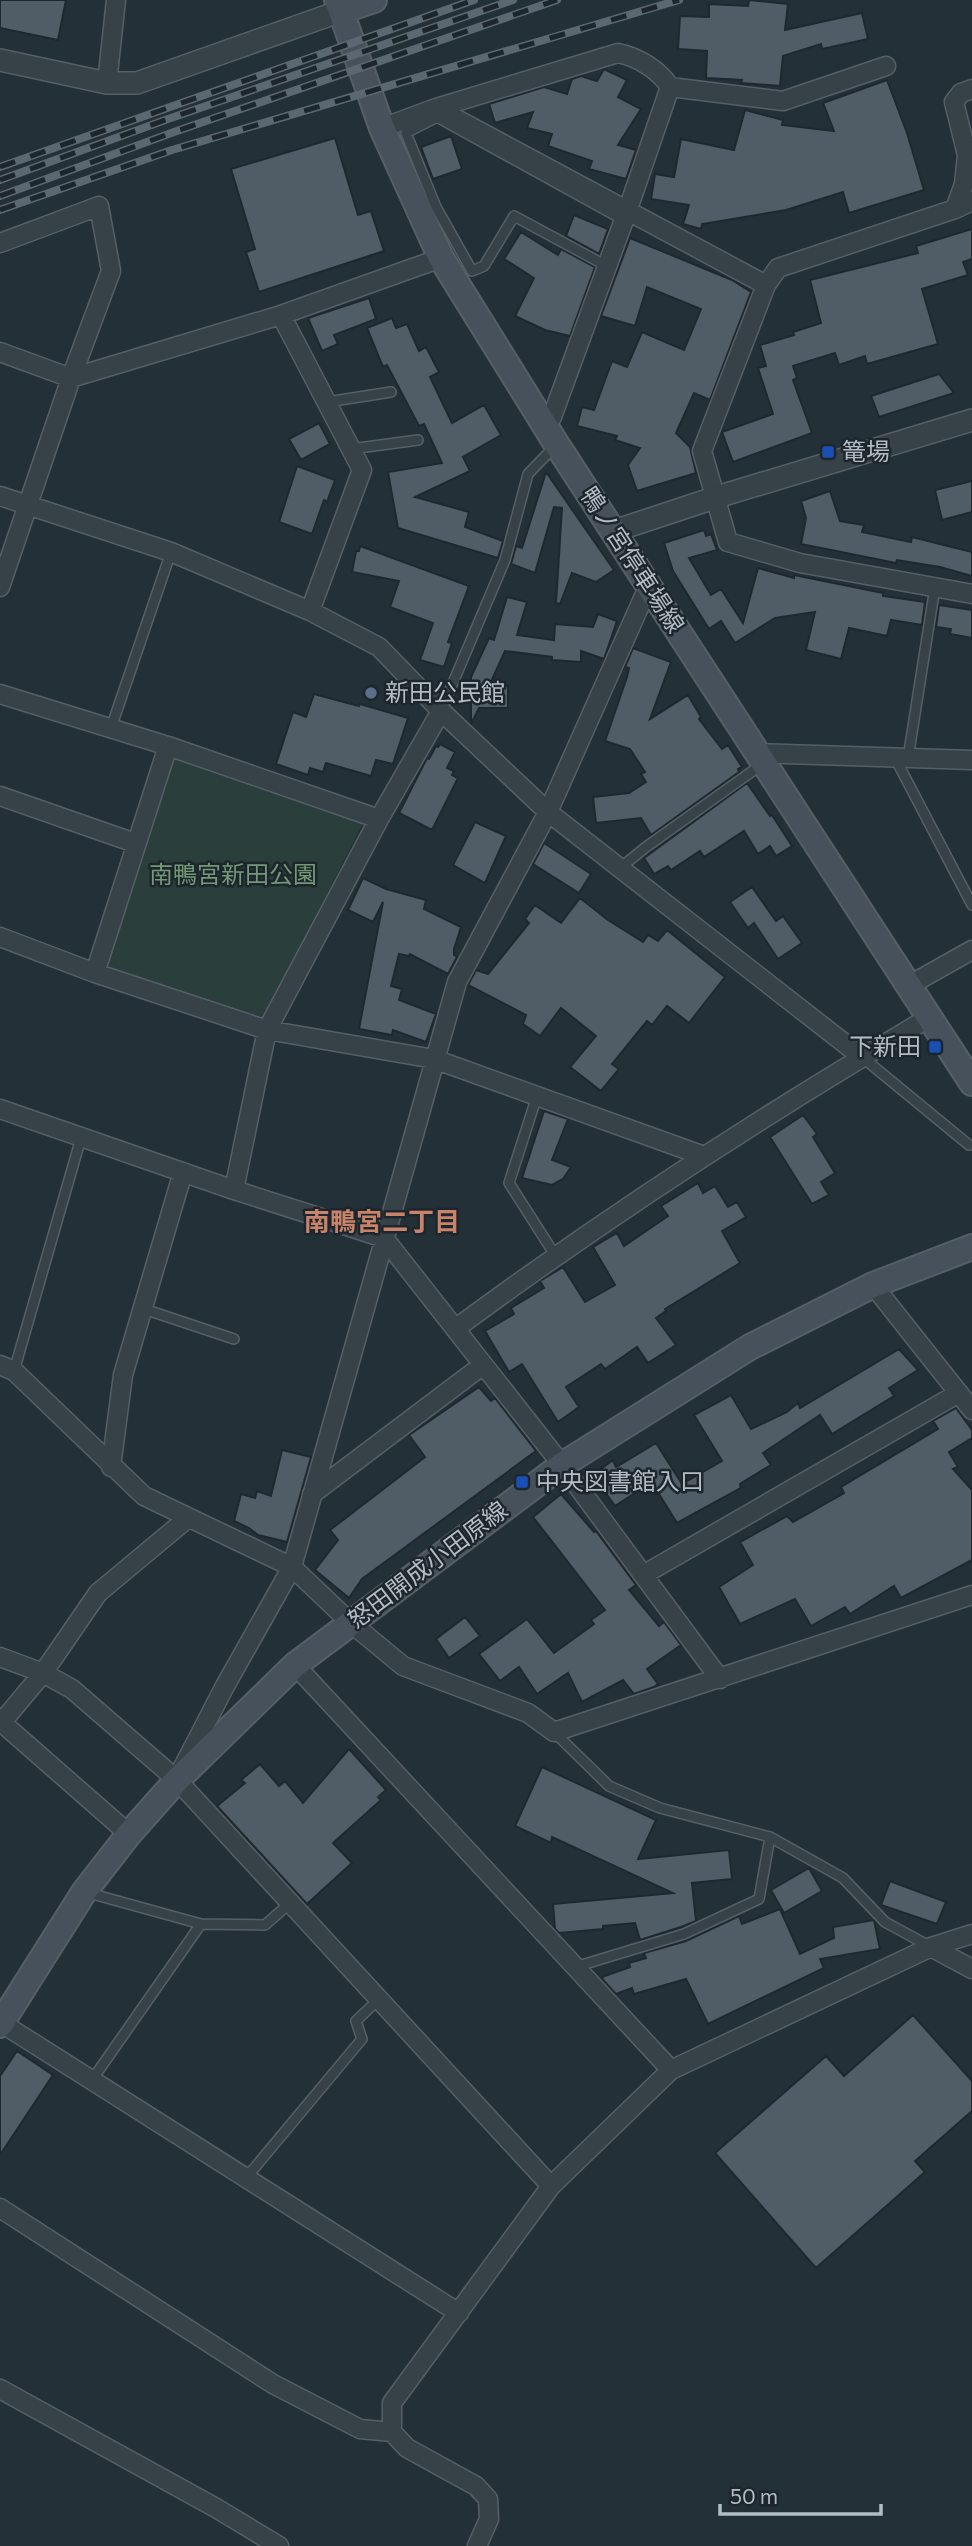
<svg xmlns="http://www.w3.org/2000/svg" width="972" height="2546" viewBox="0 0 972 2546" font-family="Commissioner,'Noto Sans JP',sans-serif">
<rect width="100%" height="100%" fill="#243038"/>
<!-- green -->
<path fill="#2a3e3b" d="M175,757L363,823L263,1019L105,966Z"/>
<!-- building -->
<path fill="#505d66" stroke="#1f282f" stroke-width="2" d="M0,0H66L58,40L0,28Z
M749,0L788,4L785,30L862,13L868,39L822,49L821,44L783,56L780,86L741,83L742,80L706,78L707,51L678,49L680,16L709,17V4L748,6Z
M604,69L627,80L618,97L641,109L618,145L636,150L626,179L589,169L592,161L548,146L552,134L527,128L533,112L495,123L489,104L544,87L567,94L572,79L581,76L597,81Z
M887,80L907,133L924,190L849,213L843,192L786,210L702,224L701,229L683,224L689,205L651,199L655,174L674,177L681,139L734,150L745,110L783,120L782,125L834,131L823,103Z
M451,136L462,169L433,179L421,147Z
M335,138L358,215L371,211L384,251L259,292L246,252L255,249L231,169Z
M574,215L608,229L599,254L566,236Z
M972,229V259L963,262L968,275L922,289L938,344L867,364L865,356L839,365L835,353L793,366L797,378L793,380L812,433L733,462L722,432L773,414L758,368L766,366L760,345L794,335L793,332L821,323L810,280L918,253L916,246Z
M521,232L558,255L561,249L595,267L570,336L545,330L515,316L534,278L504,259Z
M630,238L732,280L751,292L710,400L694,393L676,433L690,447L696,473L637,491L628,465L640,448L615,440L617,436L577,426L582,407L594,410L612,361L627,367L642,332L684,350L701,309L647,287L635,326L601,316Z
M369,298L376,319L334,335L338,344L322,351L308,318Z
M392,318L396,328L407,324L419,351L426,347L439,372L430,377L452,423L484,405L501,435L463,457L470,471L415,497L469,512L465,527L503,541L498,558L398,528L388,472L442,463L424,424L419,426L387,365L383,367L367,328Z
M939,374L954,393L879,417L871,396Z
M319,423L330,444L301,460L289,439Z
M297,466L335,480L327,502L324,500L312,534L279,522Z
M546,472L614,570L596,582L572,573L560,604L556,603L562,508L554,507L535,573L511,564L516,546L522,548Z
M972,481V512L942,520L935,490Z
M830,491L840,521L864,525L862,532L911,542L912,537L972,552V576L940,567L897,560L896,563L801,544L806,518L801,501Z
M704,530L706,536L711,534L717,550L689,558L711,595L721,589L743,623L758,568L794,578V575L883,593V596L925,602L922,625L891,620L887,636L849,628L841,659L806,650L815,612L775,618L735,643L721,621L709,629L673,571L664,543Z
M360,546L469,586L448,642L452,643L444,667L420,660L433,623L390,607L399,581L352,572L356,551H359Z
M507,597L527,602L517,635L554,640L555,624L593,627L598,614L617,621L604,659L581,651V662L552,660V657L505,651L489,686H508V708H479L471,724V677L489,638L494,640Z
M939,605L972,610V638L950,634L951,629L936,627Z
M633,648L671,662L650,719L688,695L701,717L699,719L722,749L728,745L742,767L738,769L739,772L651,835L641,818L596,823L593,797L629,793L646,782L641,774L645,772L630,749L605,741L627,677L629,668L625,667Z
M314,694L359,706L360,704L408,718L393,764L376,760L371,776L326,763L323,772L310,768L308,775L276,764L293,712L306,717Z
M440,744L455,752L447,768L454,771L452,775L458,778L432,830L399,813L427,758L429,759L436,746L438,747Z
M747,783L770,816L772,815L792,846L776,856L770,846L758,854L744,831L704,857L700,851L671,870L668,866L654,874L644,858Z
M475,822L506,836L485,883L453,865Z
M544,843L591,874L579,893L533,864Z
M363,878L386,889L426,900L424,909L461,927L454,949V955L457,957L448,974L410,954L409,956L399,954L391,986L402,989L399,1000L436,1014L426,1042L393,1030L392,1035L359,1029L383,902L373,922L348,910Z
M752,887L776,921L783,916L802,943L778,959L754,923L748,928L730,902Z
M580,898L608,920L643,942L648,935L658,941L667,930L725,977L689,1023L667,1006L652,1025L647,1021L612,1064L619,1069L601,1091L570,1067L596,1036L561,1008L540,1036L523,1024L526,1015L468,985L476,970L488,974L529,923L525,919L535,905L561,923Z
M544,1111L568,1119L552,1160L571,1167L563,1179L552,1185L522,1178Z
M803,1115L817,1134L813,1137L835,1173L821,1182L829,1195L812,1204L770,1137Z
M698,1183L703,1193L715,1186L728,1207L737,1202L746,1217L722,1231L740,1263L665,1309L666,1311L656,1318L676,1345L648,1363L637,1347L605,1369L601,1364L566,1387L579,1407L558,1422L522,1364L509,1372L485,1331L514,1314L511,1308L544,1288L540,1281L563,1267L585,1302L615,1285L593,1247L617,1233L624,1246L668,1216L661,1206Z
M899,1349L918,1370L889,1388L894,1396L832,1434L820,1415L763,1453L771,1465L740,1484L741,1488L677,1523L654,1486L651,1488L649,1484L615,1506L593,1475L613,1460L616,1467L656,1443L682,1484L722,1461L694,1415L731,1395L751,1429L787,1412L798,1403L800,1408Z
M479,1387L491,1401L495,1398L536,1451L362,1579L349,1598L315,1570L338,1540L330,1530L425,1457L409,1435Z
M956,1408L972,1430V1438L949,1452L958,1467L953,1469L972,1490V1560L901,1598L894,1586L850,1614L845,1607L811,1626L795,1599L740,1624L719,1587L753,1565L740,1542L787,1516L793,1522L844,1493L841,1487L938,1429L933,1421Z
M282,1450L311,1457L287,1542L258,1535L249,1528L234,1521L241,1494L255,1498L257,1491L271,1496Z
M561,1494L594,1532L596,1531L636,1585L629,1590L659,1626L664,1622L681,1645L647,1669L658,1684L654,1687L634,1694L623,1680L582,1702L568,1673L537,1694L519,1667L500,1681L479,1654L527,1619L554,1653L594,1624L591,1620L605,1610L533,1517Z
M465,1617L480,1636L449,1658L436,1639Z
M349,1749L386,1790L378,1797L381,1800L333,1843L352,1863L307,1904L217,1806L245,1783L241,1780L260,1764L279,1786L285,1781L303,1803Z
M542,1767L656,1820L638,1859L729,1850L732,1879L692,1883L696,1921L681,1927L640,1940L635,1923L603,1926V1929L559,1933L555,1929L553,1904L673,1893L552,1837L551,1843L515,1826Z
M809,1868L822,1891L784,1913L771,1890Z
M890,1881L946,1902L937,1924L881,1905Z
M780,1909L800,1954L834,1938L833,1927L874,1920L880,1949L820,1959L824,1968L708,2024L686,1979L634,1994L632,1988L616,1994L603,1980L602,1977L630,1967L629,1963L646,1958L644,1953L686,1941L739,1916L742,1924Z
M913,2015L972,2081V2111L915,2161L925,2172L816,2268L715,2153L826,2056L844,2076Z
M17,2051L53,2075L0,2155V2076Z"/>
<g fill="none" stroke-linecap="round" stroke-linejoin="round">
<!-- service casing -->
<g stroke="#565f66" stroke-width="12">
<path id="service" d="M437,117L620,218L603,264L514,216L484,266L472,271L436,207L406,133Z
M327,402L391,392
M351,449L418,440
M441,711L505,560L528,474L555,446
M111,728L171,552
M895,758L972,905
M908,758L935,587
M620,868L646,847L761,765
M862,1057L969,1145
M537,1096L509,1183L555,1255
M144,1309L234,1339
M14,1371L81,1138
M554,1732L609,1786L660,1808L770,1837L843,1878L885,1922L931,1947
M85,1892L201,1924L265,1925L290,1903
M575,1967L684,1934L759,1899L770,1837
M92,2080L201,1924
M246,2178L362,2039L356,2021L379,1999"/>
</g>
<!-- minor casing -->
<g stroke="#565f66" stroke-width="21">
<path id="minor" d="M107,83L116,0
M972,89L961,93L954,102L967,155L972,159
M436,108L766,285
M382,128L436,108L618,53C638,57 659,70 670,87L783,101L886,66
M972,201L955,209L778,268L766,285L702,451L728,542L800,563L972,594
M955,209L964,184L967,155
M0,243L99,206L111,271L71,378L0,352
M281,315L362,470L310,611
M542,420L552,417L627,212L670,87
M0,496L171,552L310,611L379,647L441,711L548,812L862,1057
M0,587L71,378L281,315L441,258
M0,694L168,746L379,819L267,1030L234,1190
M758,753L972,760
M0,796L135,843
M379,819L441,711
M0,937L95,973L267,1030L434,1059L704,1156
M95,973L168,746
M908,986L972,950
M0,1109L234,1190L384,1238L562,1465L720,1679
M873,1285L972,1410
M455,1329C608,1216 767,1113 930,1017
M0,1365L14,1371L144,1496L292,1567L351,1623L403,1666L528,1713L554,1732L972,1595
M111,1467L123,1375L183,1172
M312,1494L483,1365
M643,1575L959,1393
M0,1657L43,1673L72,1689L177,1780L551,2186
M295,1665L671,2070
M0,1721L129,1834
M2,1722L43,1673L98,1593L188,1518
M183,1767L225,1686L292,1567L457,982L548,812L649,585
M931,1947L972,1934
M0,2022L459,2313
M0,2208L273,2384L360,2429L392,2432
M0,2389L216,2508L279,2546
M477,2546L489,2519L488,2499L476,2486L407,2448L392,2432V2403L551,2186L671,2070L931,1947L972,1969"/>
</g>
<!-- tertiary casing -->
<g stroke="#565f66" stroke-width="24">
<path id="tertiary" d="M0,60L107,83H137L341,11
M614,531L717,497L972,420"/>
</g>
<!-- secondary casing -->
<g stroke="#565f66" stroke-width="28">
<path id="secondary" d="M337,0L382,128L441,258L557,445L972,1083
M341,11L374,0
M0,2025L84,1892L129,1834L177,1780L295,1665L562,1465L750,1347L873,1285L972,1247"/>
</g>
<!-- service -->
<use href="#service" stroke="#374148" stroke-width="9"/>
<!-- minor -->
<use href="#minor" stroke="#374148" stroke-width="18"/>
<!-- tertiary -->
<use href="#tertiary" stroke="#374148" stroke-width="21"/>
<!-- secondary -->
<use href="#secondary" stroke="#46515b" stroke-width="24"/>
<!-- rail casing -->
<g stroke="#5c6871" stroke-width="8">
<path id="rail" d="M0,167L474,0
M0,180L168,119L513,0
M0,196L174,132L557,0
M0,210L172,150L679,0"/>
</g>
<!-- rail -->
<use href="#rail" stroke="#1d262d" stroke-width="5" stroke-dasharray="16" stroke-linecap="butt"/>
</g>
<!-- markers -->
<g fill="#1a4fb4" stroke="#1d262d" stroke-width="2.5">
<rect x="821" y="445" width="14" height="14" rx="3.5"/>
<rect x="928" y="1040" width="14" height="14" rx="3.5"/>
<rect x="515" y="1475" width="14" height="14" rx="3.5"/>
</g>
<circle fill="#5c6f8a" stroke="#1d262d" stroke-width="2.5" cx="371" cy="693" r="7"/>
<g text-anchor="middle" stroke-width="5" stroke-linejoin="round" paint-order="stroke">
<!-- poi labels -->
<g font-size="24" fill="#b3bcc4" stroke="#1d262d" text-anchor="start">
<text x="842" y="460">篭場</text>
<text x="385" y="701">新田公民館</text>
<text x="921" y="1055" text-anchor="end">下新田</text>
<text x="536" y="1490">中央図書館入口</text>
</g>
<!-- street labels -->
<g font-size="24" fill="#b3bcc4" stroke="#1d262d">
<text transform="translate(632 560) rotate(57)" y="8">鴨ノ宮停車場線</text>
<text transform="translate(428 1565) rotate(-37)" y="8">怒田開成小田原線</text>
</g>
<!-- park labels -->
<g font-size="24" fill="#739876" stroke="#1d262d">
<text x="233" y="883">南鴨宮新田公園</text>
</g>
<!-- neighbourhood labels -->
<g font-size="26" font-weight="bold" fill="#c8836a" stroke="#1d262d">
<text x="382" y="1231">南鴨宮二丁目</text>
</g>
</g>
<!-- scale -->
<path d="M720 2504v10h161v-10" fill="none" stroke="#b3bcc4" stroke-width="3.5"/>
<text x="730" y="2504" font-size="21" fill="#b3bcc4" stroke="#1d262d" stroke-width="5" paint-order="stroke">50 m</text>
</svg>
